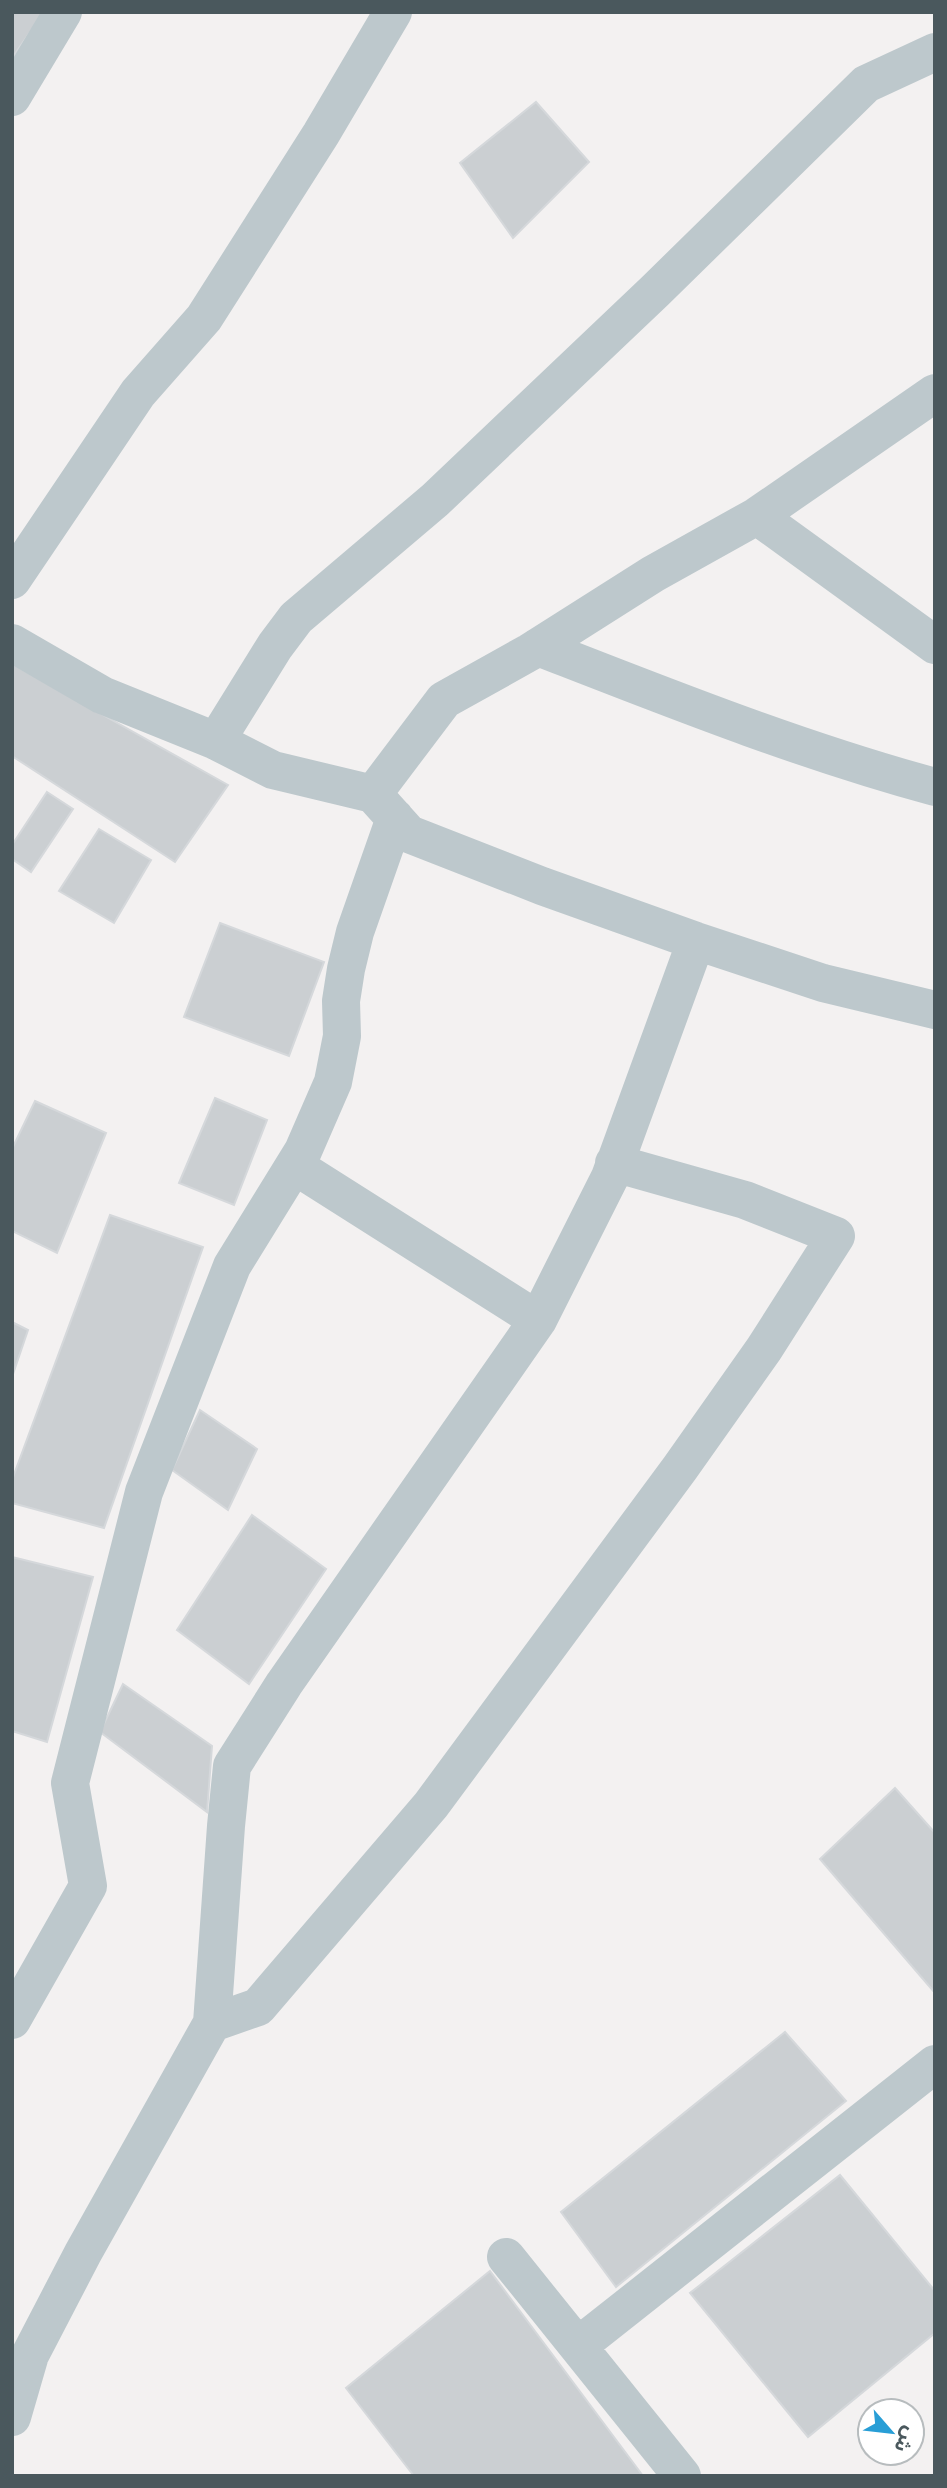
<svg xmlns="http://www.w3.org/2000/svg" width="947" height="2488" viewBox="0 0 947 2488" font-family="'Golos Text','Noto Sans Arabic',sans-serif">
<rect width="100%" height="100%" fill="#f3f1f1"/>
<!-- building -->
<path fill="#cbcfd2" stroke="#d5d8db" stroke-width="2" d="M12,12H44L12,58Z
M536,102L589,162L513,238L460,163Z
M12,664L228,785L175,862L12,756Z
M47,792L73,809L31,872L12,859V845Z
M99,829L151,860L114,923L59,891Z
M220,923L324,962L289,1056L184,1017Z
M215,1098L267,1120L234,1205L179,1183Z
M35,1101L106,1133L57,1253L12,1231V1149Z
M110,1215L203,1247L104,1528L12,1503V1480Z
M12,1322L28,1330L12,1377Z
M200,1410L257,1449L228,1510L172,1470Z
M252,1515L326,1569L249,1684L177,1630Z
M12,1557L93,1577L47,1742L12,1731Z
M123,1684L212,1746L207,1812L100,1732Z
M895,1788L935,1833V1993L820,1859Z
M785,2032L846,2101L616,2287L561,2212Z
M840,2175L935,2291V2333L808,2437L690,2293Z
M490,2271L643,2476H414L346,2388Z"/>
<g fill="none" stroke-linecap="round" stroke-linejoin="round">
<!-- minor -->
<path stroke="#bdc8cc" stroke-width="38" d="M12,97L63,12
M757,516L935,645
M12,580L138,393L204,318L321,134L393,12
M12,643L102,695L216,741L273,770L373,794L409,834L542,886L696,941L823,983L935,1010
M538,647C669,698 799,750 935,787
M216,741L275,646L296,618L435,500L655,291L866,84L935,52
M373,794L444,700L530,652L653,574L757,516L935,393
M295,1166L538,1320
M12,2020L88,1886L70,1783L144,1492L232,1266L303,1151L333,1082L342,1036L341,1001L346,969L355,932L395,818
M212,2023L258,2007L431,1805L680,1468L764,1349L836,1236L745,1200L614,1163
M506,2257L682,2476
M578,2346L935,2064
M12,2417L30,2355L83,2253L212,2023L226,1826L232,1766L284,1684L538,1320L610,1177L696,941"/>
</g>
<!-- border -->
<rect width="947" height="2488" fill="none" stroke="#4a585d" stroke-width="28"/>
<!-- north arrow -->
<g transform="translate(891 2432) rotate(118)"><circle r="33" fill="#ffffff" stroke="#b7bcbe" stroke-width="2"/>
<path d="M0-5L12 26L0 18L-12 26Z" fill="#289ed6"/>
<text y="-10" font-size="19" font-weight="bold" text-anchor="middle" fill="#4a585d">ش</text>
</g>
</svg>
